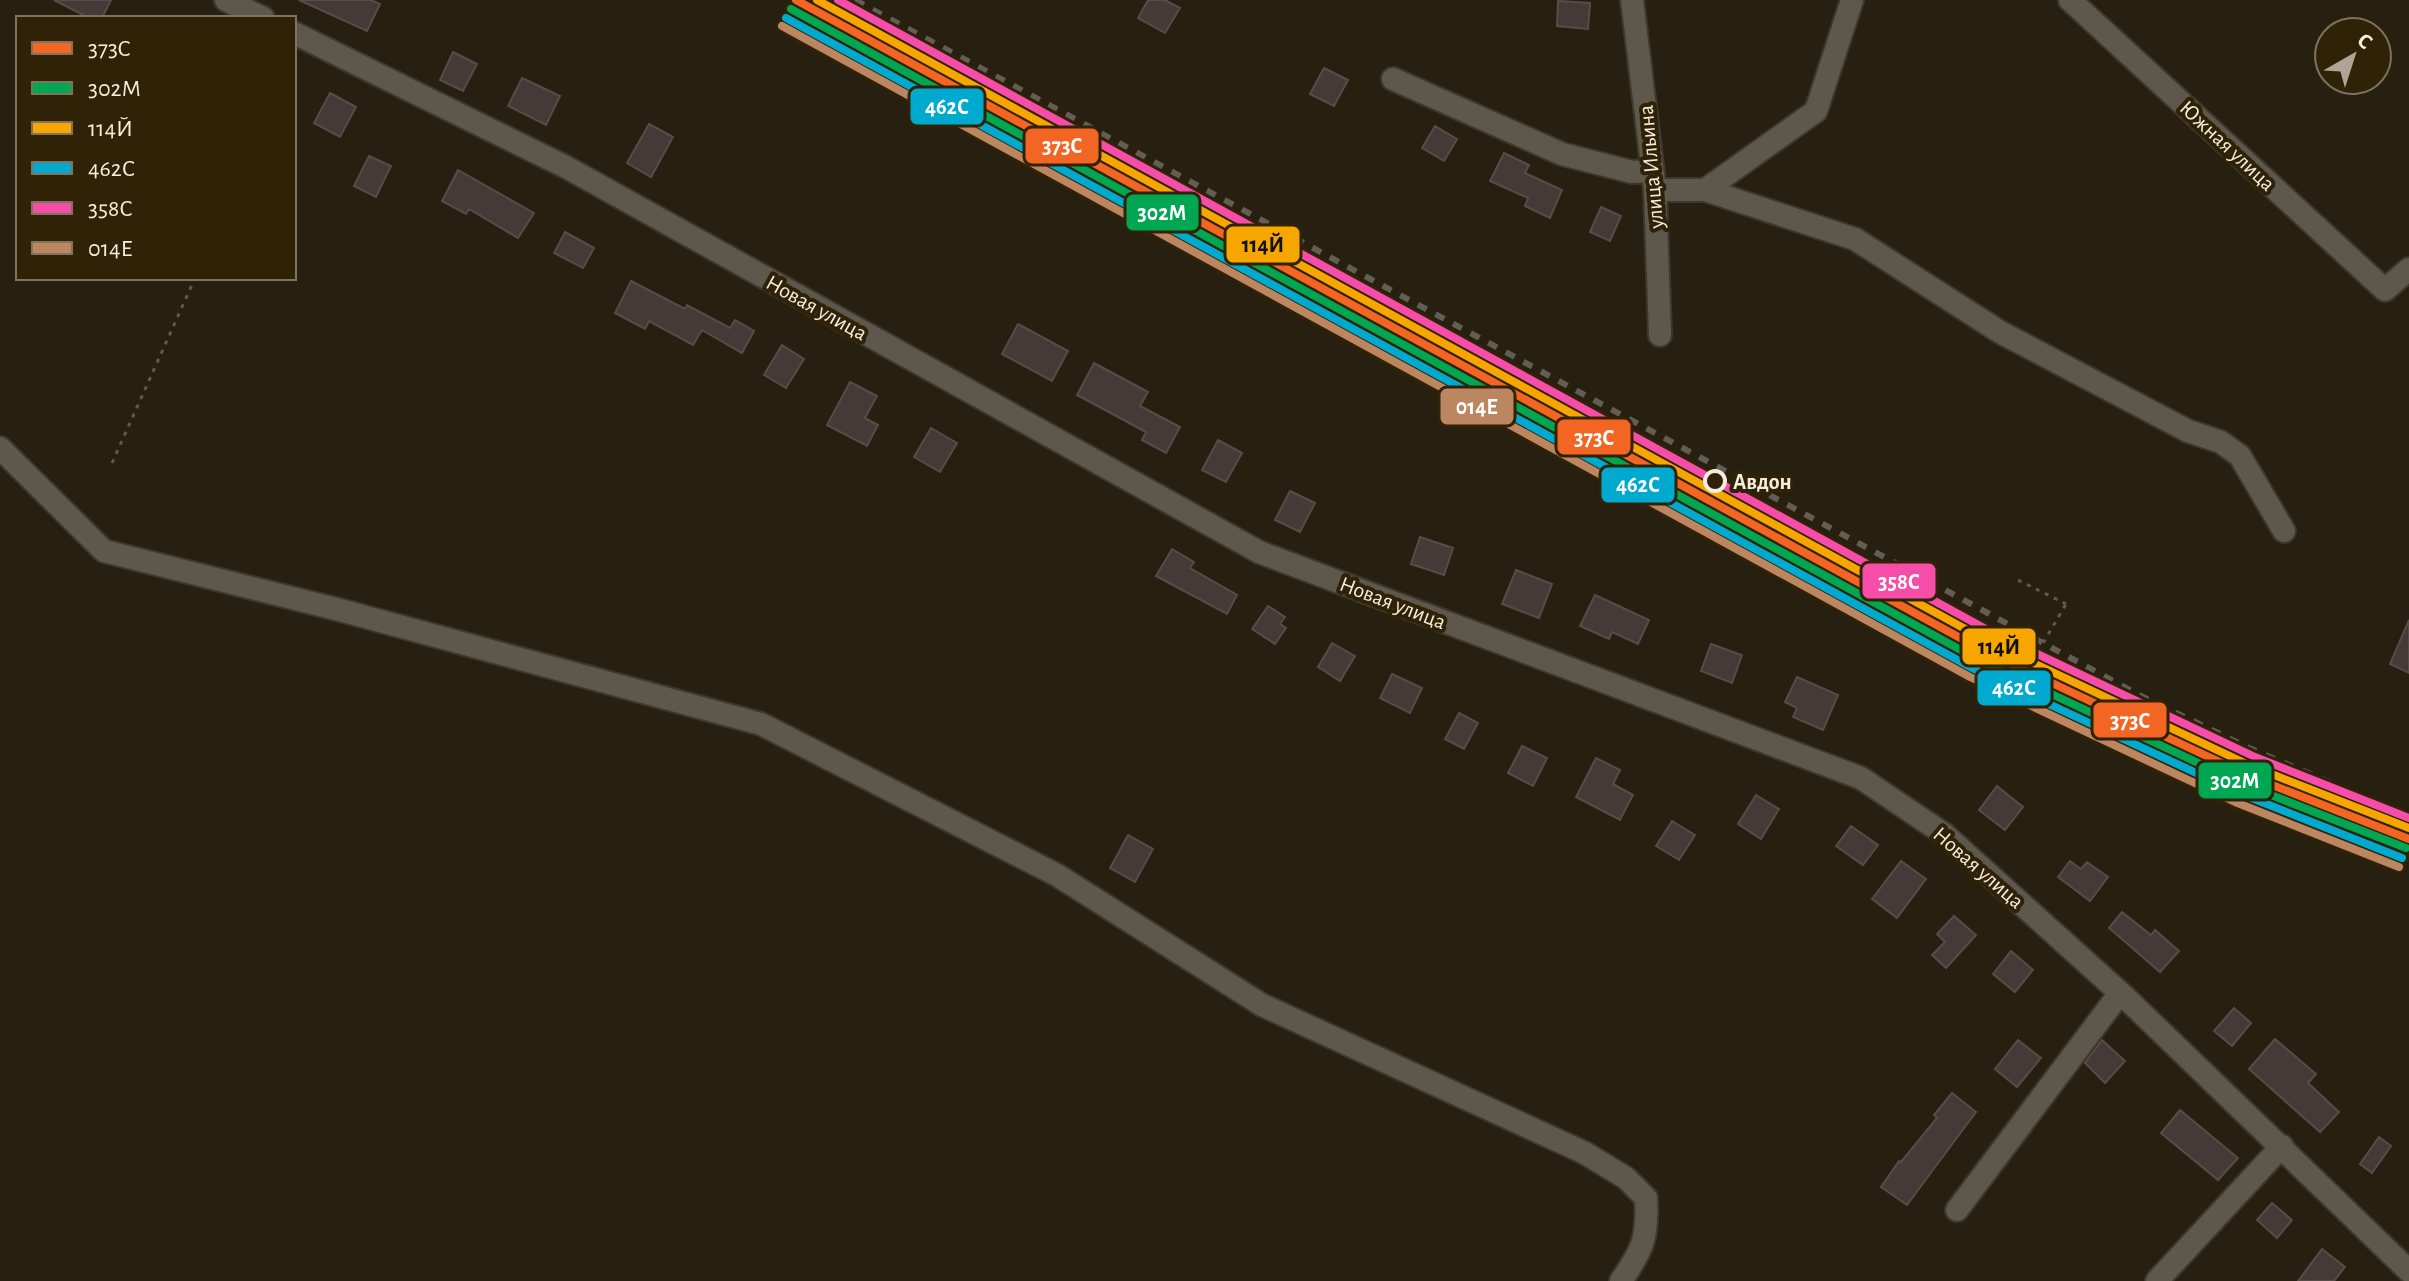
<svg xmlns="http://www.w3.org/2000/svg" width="2409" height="1281" viewBox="0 0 2409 1281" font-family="'Alegreya Sans',sans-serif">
<rect width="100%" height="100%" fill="#271f10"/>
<!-- building -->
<path fill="#443b38" stroke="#564d49" stroke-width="2" d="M54,0H111L102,18H89Z
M299,0H371L380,4L367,31Z
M1148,0H1165L1180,8L1165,33L1138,18Z
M1558,1L1590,3L1588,29L1557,26Z
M453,52L477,64L463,91L440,80Z
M1324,68L1348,80L1334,106L1310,94Z
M522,78L560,96L546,125L508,106Z
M330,93L356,107L340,137L314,123Z
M649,124L673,137L651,177L627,163Z
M1435,126L1457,139L1444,161L1422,148Z
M1504,153L1529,165L1525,173L1562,190L1550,218L1525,206L1528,198L1490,181Z
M369,156L391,166L376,197L354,186Z
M458,170L534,213L518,238L469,209L466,214L442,201Z
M1601,207L1621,216L1610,241L1590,232Z
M565,232L594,248L583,268L554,253Z
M631,281L685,309L687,305L730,328L735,320L754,331L742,353L702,330L693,345L649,321L645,329L615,313Z
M1018,324L1068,351L1052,381L1002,354Z
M782,345L804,359L786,388L764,375Z
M1094,363L1148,392L1140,406L1180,427L1166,453L1142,440L1146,432L1077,395Z
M850,382L877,396L865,418L878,425L867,446L827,425Z
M931,428L957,443L940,472L914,457Z
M1218,440L1242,453L1226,482L1202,470Z
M1290,491L1315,503L1300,532L1275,520Z
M1420,537L1453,548L1444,575L1411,564Z
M1172,549L1194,562L1190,568L1237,595L1227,614L1156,576Z
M1516,570L1552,584L1539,618L1502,604Z
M1595,595L1649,620L1638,644L1612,632L1609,639L1580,626Z
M1268,606L1285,617L1280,624L1286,628L1275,644L1252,629Z
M2409,620V673L2390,664Z
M1332,643L1355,656L1340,681L1318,667Z
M1711,644L1742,655L1732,683L1701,671Z
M1392,674L1422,688L1410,713L1380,698Z
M1797,677L1838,695L1823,730L1793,717L1797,708L1785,702Z
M1459,713L1478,723L1464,749L1445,739Z
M1522,746L1547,758L1533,786L1508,773Z
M1596,758L1620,770L1613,784L1633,795L1620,820L1576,797Z
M1997,786L2023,807L2005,830L1979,810Z
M1756,795L1779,809L1761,839L1738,824Z
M1672,821L1695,835L1679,860L1656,846Z
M1851,826L1878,845L1863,865L1836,846Z
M1128,835L1153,849L1135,882L1110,868Z
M1901,861L1926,879L1897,918L1872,899Z
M2070,861L2081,869L2087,862L2108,877L2090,901L2058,877Z
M2122,912L2151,935L2155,930L2179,951L2160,972L2109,928Z
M1954,916L1976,935L1946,968L1932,955L1945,942L1937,934Z
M2011,951L2033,970L2015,992L1993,974Z
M2234,1008L2251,1023L2232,1046L2214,1031Z
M2275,1039L2316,1074L2308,1083L2339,1112L2320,1132L2249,1069Z
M2018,1040L2041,1058L2017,1087L1995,1069Z
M2102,1040L2125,1061L2105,1083L2085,1063Z
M1952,1093L1976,1112L1907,1205L1881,1187L1899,1161L1901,1162L1937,1118L1934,1115Z
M2180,1110L2238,1158L2218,1180L2161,1133Z
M2379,1137L2391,1146L2372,1173L2360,1164Z
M2272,1203L2292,1220L2277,1238L2257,1220Z
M2322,1249L2345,1267L2334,1281H2298Z"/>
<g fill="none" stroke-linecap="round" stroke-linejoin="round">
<!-- minor casing -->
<g stroke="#3d382e" stroke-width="26">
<path id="minor" d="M226,0L263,18
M1632,0L1655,190L1660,335
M2070,0L2385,290L2409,269
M294,33L566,167L1259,552L1861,778L1944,834L2127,999L2409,1271
M1393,79L1562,154L1632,172L1652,171
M1655,190H1705L1816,111L1852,0
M1705,190L1855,239L2000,332L2188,431L2221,442L2240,456L2284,531
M0,448L104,551L336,609L761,724L1057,875L1262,1005L1585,1153L1626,1178L1646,1198C1648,1238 1643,1249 1621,1281
M1957,1210L2120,993
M2157,1281L2282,1146"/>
</g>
<!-- path -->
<path stroke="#5f5a50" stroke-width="3" stroke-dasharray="4 6" stroke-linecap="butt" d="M112,463L195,278
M2018,580L2066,604
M1994,636L2035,657
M1973,663L2018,686"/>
<!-- minor -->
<use href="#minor" stroke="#5d574c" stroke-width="22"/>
<!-- rail -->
<path stroke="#635e53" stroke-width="6" stroke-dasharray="10 10" stroke-linecap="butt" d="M855,0L2141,696L2249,748L2409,816"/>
<!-- path-bridge -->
<path stroke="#5f5a50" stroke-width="3" stroke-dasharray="4 6" stroke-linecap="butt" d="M2018,686L2066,604"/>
<!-- rail-1 casing -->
<g stroke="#302207" stroke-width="14">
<path id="rail-1" d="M796,0L1984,651L2247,775L2409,839"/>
</g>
<!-- rail-2 casing -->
<g stroke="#302207" stroke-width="14">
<path id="rail-2" d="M791,9L1979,660L2243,784L2406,848"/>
</g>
<!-- rail-3 casing -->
<g stroke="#302207" stroke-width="14">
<path id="rail-3" d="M817,0L1989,642L2251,766L2409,828"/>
</g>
<!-- rail-4 casing -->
<g stroke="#302207" stroke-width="14">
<path id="rail-4" d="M786,18L1974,669L2239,793L2402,858"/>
</g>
<!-- rail-5 casing -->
<g stroke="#302207" stroke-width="14">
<path id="rail-5" d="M838,0L1993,633L2255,757L2409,818"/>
</g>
<!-- rail-6 casing -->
<g stroke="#302207" stroke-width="14">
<path id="rail-6" d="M782,26L1970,677L2235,802L2399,867"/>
</g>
<!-- rail-1 -->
<use href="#rail-1" stroke="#f26522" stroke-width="8"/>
<!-- rail-2 -->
<use href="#rail-2" stroke="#00a651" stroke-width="8"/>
<!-- rail-3 -->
<use href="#rail-3" stroke="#f7a600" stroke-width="8"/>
<!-- rail-4 -->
<use href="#rail-4" stroke="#00a9ce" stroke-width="8"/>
<!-- rail-5 -->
<use href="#rail-5" stroke="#f54da8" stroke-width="8"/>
<!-- rail-6 -->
<use href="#rail-6" stroke="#bb8660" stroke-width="8"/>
</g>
<!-- markers -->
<circle fill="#302207" stroke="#f6edde" stroke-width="4" cx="1715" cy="481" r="10"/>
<g text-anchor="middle" stroke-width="8" stroke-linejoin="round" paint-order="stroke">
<!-- street labels -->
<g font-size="22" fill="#f6edde" stroke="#302207">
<text transform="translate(2228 145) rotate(43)" y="8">Южная улица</text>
<text transform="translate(1650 167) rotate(-95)" y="8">улица Ильина</text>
<text transform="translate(817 307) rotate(29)" y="8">Новая улица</text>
<text transform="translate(1393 602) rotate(21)" y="8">Новая улица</text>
<text transform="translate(1979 867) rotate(41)" y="8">Новая улица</text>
</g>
<!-- stop labels -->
<g font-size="22" font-weight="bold" fill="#f6edde" stroke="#302207" text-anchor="start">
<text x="1733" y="489">Авдон</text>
</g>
</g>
<g stroke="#302207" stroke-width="3">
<rect x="909" y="87" width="76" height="39" rx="8" fill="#00a9ce"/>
<rect x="1024" y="127" width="76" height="38" rx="8" fill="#f26522"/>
<rect x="1125" y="193" width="75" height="39" rx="8" fill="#00a651"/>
<rect x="1225" y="225" width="76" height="39" rx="8" fill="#f7a600"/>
<rect x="1439" y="387" width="76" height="39" rx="8" fill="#bb8660"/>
<rect x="1556" y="418" width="76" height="38" rx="8" fill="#f26522"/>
<rect x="1600" y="466" width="76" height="38" rx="8" fill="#00a9ce"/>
<rect x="1861" y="562" width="76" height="38" rx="8" fill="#f54da8"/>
<rect x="1961" y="627" width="76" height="39" rx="8" fill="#f7a600"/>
<rect x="1976" y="669" width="76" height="38" rx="8" fill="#00a9ce"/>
<rect x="2092" y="701" width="76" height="38" rx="8" fill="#f26522"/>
<rect x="2197" y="761" width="76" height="39" rx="8" fill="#00a651"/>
</g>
<g font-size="22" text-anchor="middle" font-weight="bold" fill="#fff">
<text x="947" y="114">462С</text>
<text x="1062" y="153">373C</text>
<text x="1162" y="220">302М</text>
<text x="1477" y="414">014Е</text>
<text x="1594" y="445">373C</text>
<text x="1638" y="492">462С</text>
<text x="1899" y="589">358С</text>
<text x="2014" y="695">462С</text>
<text x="2130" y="728">373C</text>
<text x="2235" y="788">302М</text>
</g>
<g font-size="22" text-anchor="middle" font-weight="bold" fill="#111">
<text x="1263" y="252">114Й</text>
<text x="1999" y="654">114Й</text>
</g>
<!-- legend -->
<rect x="16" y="16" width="280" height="264" fill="#302207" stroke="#7f735d" stroke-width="2"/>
<rect x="32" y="42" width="40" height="12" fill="#f26522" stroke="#7f735d" stroke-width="2"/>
<text x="88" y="56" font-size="24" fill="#f6edde">373C</text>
<rect x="32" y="82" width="40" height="12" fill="#00a651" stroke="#7f735d" stroke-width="2"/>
<text x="88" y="96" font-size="24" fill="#f6edde">302М</text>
<rect x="32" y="122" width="40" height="12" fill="#f7a600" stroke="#7f735d" stroke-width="2"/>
<text x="88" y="136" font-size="24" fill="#f6edde">114Й</text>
<rect x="32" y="162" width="40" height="12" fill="#00a9ce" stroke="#7f735d" stroke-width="2"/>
<text x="88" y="176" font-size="24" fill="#f6edde">462С</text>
<rect x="32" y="202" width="40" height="12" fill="#f54da8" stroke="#7f735d" stroke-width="2"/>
<text x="88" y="216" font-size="24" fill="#f6edde">358С</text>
<rect x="32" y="242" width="40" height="12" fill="#bb8660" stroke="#7f735d" stroke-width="2"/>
<text x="88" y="256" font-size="24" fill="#f6edde">014Е</text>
<!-- north arrow -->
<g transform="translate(2353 56) rotate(39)"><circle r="38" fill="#302207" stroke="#7f735d" stroke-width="2"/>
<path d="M0-6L14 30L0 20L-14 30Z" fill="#aea596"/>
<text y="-12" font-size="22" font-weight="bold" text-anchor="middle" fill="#f6edde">С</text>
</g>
</svg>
